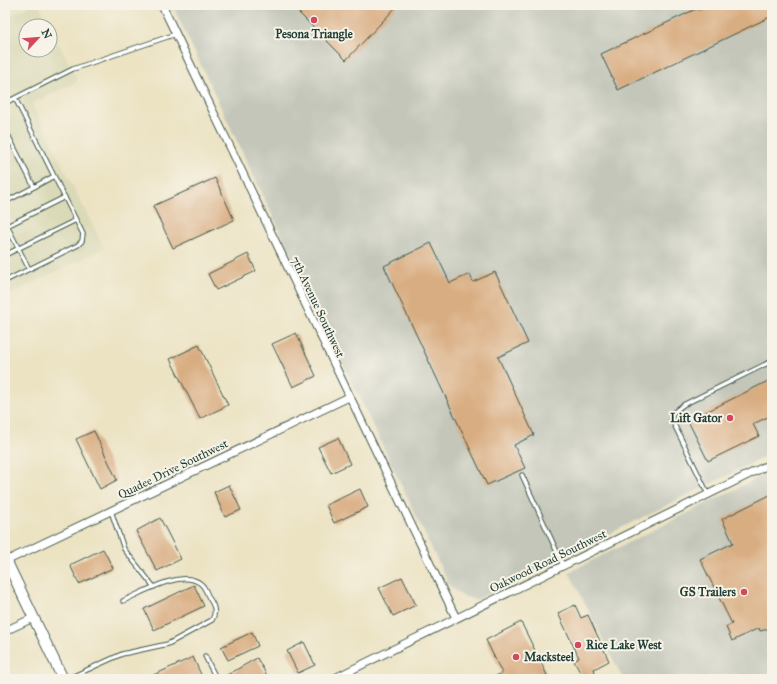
<svg xmlns="http://www.w3.org/2000/svg" width="777" height="684" viewBox="0 0 777 684" font-family="'IM FELL Great Primer',serif">
<rect width="100%" height="100%" fill="#f7f3e8"/>
<filter id="ink" filterUnits="userSpaceOnUse"><feTurbulence type="fractalNoise" baseFrequency=".025" numOctaves="2"/><feDisplacementMap in="SourceGraphic" scale="8" xChannelSelector="R" yChannelSelector="G"/><feConvolveMatrix kernelMatrix="1 2 1 2 8 2 1 2 1" color-interpolation-filters="sRGB"/></filter>
<filter id="wash" filterUnits="userSpaceOnUse"><feTurbulence type="fractalNoise" baseFrequency=".012" numOctaves="4" result="noise"/><feDisplacementMap in="SourceGraphic" scale="16" xChannelSelector="R" yChannelSelector="G"/><feGaussianBlur stdDeviation="0.9" result="paint"/><feColorMatrix in="noise" values="0 0 0 0 0 0 0 0 0 0 0 0 0 0 0 0 0 1.4 0 .05"/><feComposite in="paint" operator="in"/></filter>
<g filter="url(#wash)">
<rect width="100%" height="100%" fill="#ece3c3"/>
<!-- built -->
<path fill="#dbdab8" d="M31,5H39L50,26H26V50H50V27L78,81L32,104L104,248L5,297V18Z"/>
<!-- industrial -->
<path fill="#c3c6b9" d="M172,5H772V453L476,600L462,596L449,585Z
M772,471V679H623L569,572Z"/>
<g id="blocks">
<!-- building -->
<path fill="#d9ad82" d="M305,5H398L346,60L298,12Z
M709,5H772V16L618,90L601,54L698,8L699,10Z
M215,178L234,220L173,248L153,206Z
M431,243L450,283L470,274L473,282L495,272L528,343L498,357L534,435L514,445L525,468L487,485L384,266Z
M248,254L256,271L216,290L208,274Z
M296,333L316,376L293,387L272,344Z
M199,345L228,405L200,419L170,359Z
M772,379V415L753,424L759,436L708,461L688,421Z
M94,431L117,480L100,489L76,439Z
M338,438L350,464L331,473L318,447Z
M229,485L241,510L225,517L214,492Z
M360,489L368,507L334,523L326,505Z
M772,494V628L760,631L759,628L732,641L726,627L732,624L700,559L733,543L722,519Z
M160,518L181,559L157,571L136,531Z
M103,549L113,568L79,584L70,565Z
M402,577L416,605L393,616L379,588Z
M194,585L204,606L154,630L144,609Z
M575,605L581,618L588,615L609,661L594,669L595,672L583,678L574,661L579,658L558,613Z
M521,622L547,675L538,679H490L502,673L486,640Z
M252,632L258,646L228,660L221,647Z
M304,642L315,665L298,673L287,651Z
M193,657L203,679H145Z
M257,658L269,679H220Z"/>
</g>
</g>
<g filter="url(#ink)">
<use href="#blocks" fill-opacity="0" stroke="#3e5649" stroke-width="1"/>
<g fill="none" stroke-linecap="round" stroke-linejoin="round">
<!-- lane casing -->
<g stroke="#3e5649" stroke-width="5.5">
<path id="lane" d="M5,103L15,98
M5,129L34,187L5,202
M34,187L54,176
M5,222L29,269
M5,227L65,197
M5,255L76,220
M5,281L78,245L82,241L83,234L15,98L73,69L176,34
M522,475L563,565
M708,494L671,418L673,413L683,405L772,361
M111,511L124,549L154,587
M205,656L216,678
M67,679L122,654L168,644L212,620C217,612 214,605 209,598C207,594 205,587 201,584C183,568 141,593 123,601"/>
</g>
<!-- street casing -->
<g stroke="#3e5649" stroke-width="9">
<path id="street" d="M162,5L456,618
M6,561L349,397
M5,631L33,618
M333,679L772,463"/>
</g>
<!-- primary casing -->
<g stroke="#3e5649" stroke-width="12">
<path id="primary" d="M5,558L63,679"/>
</g>
<!-- lane -->
<use href="#lane" stroke="#fff" stroke-width="3.5"/>
<!-- street -->
<use href="#street" stroke="#fff" stroke-width="7"/>
<!-- primary -->
<use href="#primary" stroke="#fff" stroke-width="10"/>
</g>
</g>
<!-- markers -->
<g fill="#d1495b" stroke="#f7f3e8" stroke-width="1.5">
<circle cx="314" cy="20" r="4"/>
<circle cx="730" cy="418" r="4"/>
<circle cx="744" cy="592" r="4"/>
<circle cx="578" cy="645" r="4"/>
<circle cx="516" cy="657" r="4"/>
</g>
<g text-anchor="middle" stroke-width="4" stroke-linejoin="round" paint-order="stroke">
<!-- poi labels -->
<g font-size="12" font-weight="bold" fill="#1f3d34" stroke="#f7f3e8" text-anchor="end">
<text x="314" y="38" text-anchor="middle">Pesona Triangle</text>
<text x="722" y="422">Lift Gator</text>
<text x="736" y="596">GS Trailers</text>
<text x="586" y="649" text-anchor="start">Rice Lake West</text>
<text x="524" y="661" text-anchor="start">Macksteel</text>
</g>
<!-- street labels -->
<g font-size="12" fill="#1f3d34" stroke="#f7f3e8">
<text transform="translate(318 307) rotate(65)" y="4">7th Avenue Southwest</text>
<text transform="translate(173 469) rotate(-26)" y="4">Quadee Drive Southwest</text>
<text transform="translate(548 561) rotate(-26)" y="4">Oakwood Road Southwest</text>
</g>
</g>
<!-- margin -->
<rect width="777" height="684" fill="none" stroke="#f7f3e8" stroke-width="20"/>
<!-- north arrow -->
<g transform="translate(38 38) rotate(64)"><circle r="19" fill="#f7f3e8" stroke="#a1aaa0"/>
<path d="M0-3L7 15L0 10L-7 15Z" fill="#d1495b"/>
<text y="-6" font-size="11" font-weight="bold" text-anchor="middle" fill="#1f3d34">N</text>
</g>
</svg>
